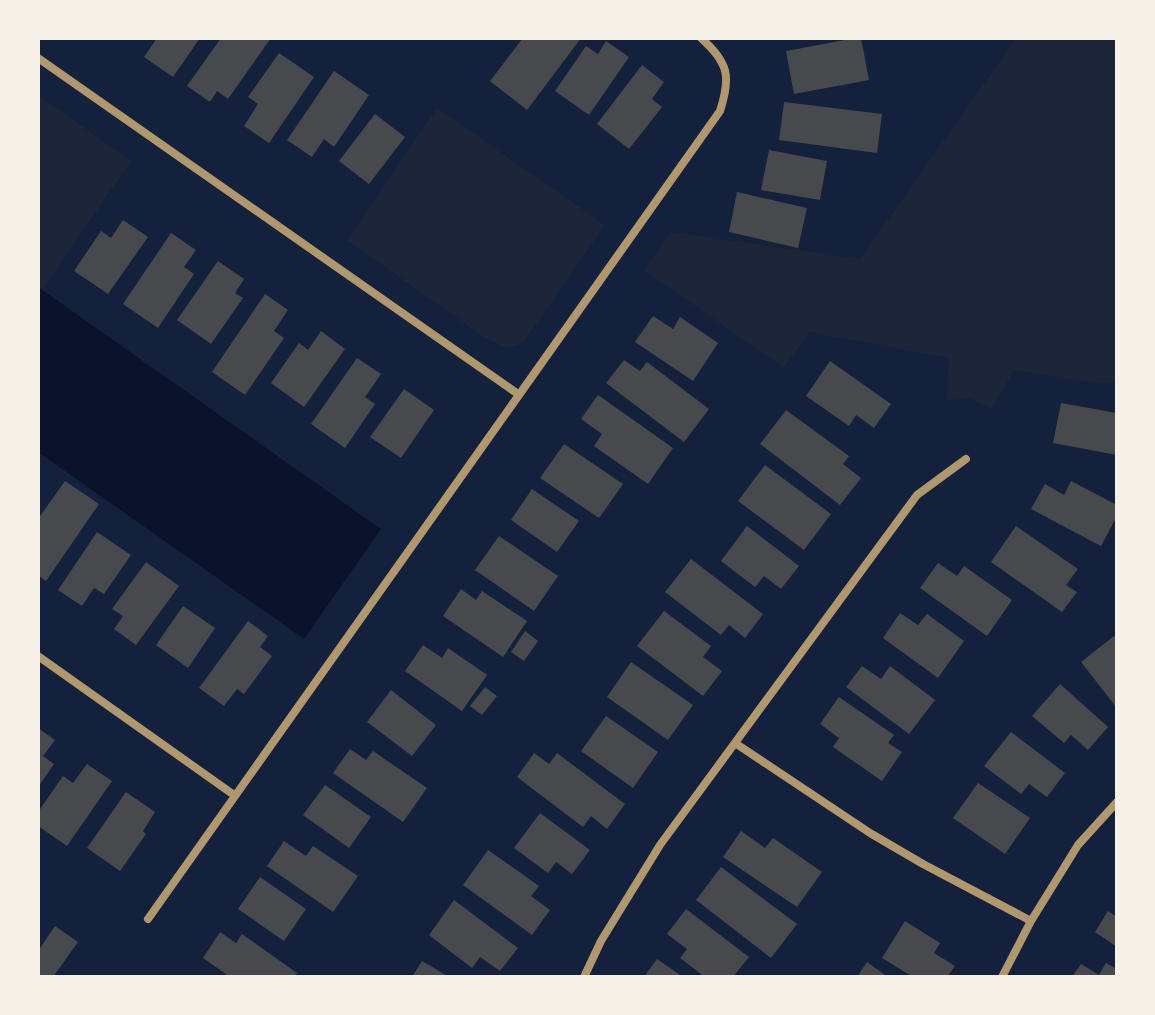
<svg xmlns="http://www.w3.org/2000/svg" width="1155" height="1015" viewBox="0 0 1155 1015" font-family="'Space Grotesk',sans-serif">
<rect width="100%" height="100%" fill="#14213d"/>
<!-- green -->
<path fill="#1d2539" d="M1016,38H1117V383L1077,381L1014,370L992,409L971,399L947,400L949,358L809,332L784,368L644,270L671,232L860,259Z
M38,95L131,161L42,290L38,287Z
M437,108L605,225L523,343L506,348L484,337L347,240Z"/>
<!-- water -->
<path fill="#0b132b" d="M38,287L381,529L304,639L38,452Z"/>
<!-- building -->
<path fill="#48494c" d="M157,38H200L173,77L144,57Z
M221,38H271L228,99L217,91L210,102L187,86Z
M523,38H581L527,110L490,81Z
M856,38H861L869,80L794,94L786,51Z
M606,41L629,57L589,115L555,91L586,46L598,54Z
M279,53L314,77L269,143L244,126L258,104L248,97Z
M642,65L664,82L652,99L662,107L629,149L597,124Z
M334,71L369,95L334,147L324,139L312,157L287,140Z
M784,102L882,114L877,153L779,140Z
M375,114L405,137L369,184L339,161Z
M769,150L827,161L820,200L761,190Z
M737,192L807,208L798,248L729,232Z
M123,220L148,237L108,294L74,271L101,231L111,238Z
M171,233L196,250L184,267L194,274L158,328L123,304Z
M218,261L244,279L235,293L243,298L211,344L177,320Z
M265,294L288,310L274,331L284,338L245,395L212,372Z
M653,316L673,329L680,317L718,343L693,381L635,342Z
M321,331L345,349L304,407L271,383L299,343L308,350Z
M357,358L381,374L365,397L375,404L345,448L311,424Z
M624,360L640,371L647,362L709,409L684,442L606,383Z
M830,361L891,404L874,428L856,415L849,426L806,396Z
M404,389L434,410L401,458L370,437Z
M598,395L673,448L648,484L594,446L602,434L581,419Z
M1061,403L1117,413V455L1053,443Z
M786,410L849,456L843,464L861,478L840,505L760,444Z
M564,444L623,484L599,518L540,478Z
M765,465L831,514L804,550L738,501Z
M65,481L99,504L46,581L38,575V519Z
M1071,481L1117,505V516L1101,546L1031,509L1045,484L1064,495Z
M532,489L579,521L557,552L511,520Z
M747,526L799,566L781,589L764,576L755,587L721,561Z
M1016,526L1078,569L1066,585L1077,592L1062,612L991,562Z
M97,532L131,555L104,594L94,588L82,606L58,590Z
M499,536L558,576L534,611L475,570Z
M691,559L763,614L745,638L729,625L721,635L665,592Z
M146,562L179,586L136,645L114,629L123,616L112,609Z
M938,563L957,576L964,566L1012,600L987,636L920,588Z
M461,589L476,600L482,591L527,621L503,657L443,616Z
M183,606L215,628L188,668L156,645Z
M664,611L711,646L703,657L722,671L703,696L637,646Z
M900,613L918,625L927,614L964,641L938,678L883,638Z
M248,621L268,636L260,647L272,656L244,694L237,689L224,706L199,688Z
M525,631L538,641L524,661L511,652Z
M1114,636L1117,640V708L1081,662Z
M423,645L442,658L448,648L487,675L462,711L405,671Z
M631,662L693,705L668,740L607,697Z
M862,666L881,679L890,666L935,700L909,734L846,687Z
M1060,684L1108,727L1088,750L1071,735L1064,743L1032,716Z
M485,687L497,696L482,715L470,706Z
M391,690L436,725L412,756L367,722Z
M839,697L894,735L888,743L902,752L882,781L833,747L839,738L820,724Z
M606,716L658,752L633,788L581,751Z
M38,728L55,740L43,756L54,764L38,787Z
M1011,732L1065,773L1047,797L1029,784L1021,794L984,766Z
M350,749L366,760L373,751L427,788L403,822L333,773Z
M534,753L549,764L557,753L625,804L607,829L591,816L583,827L517,777Z
M87,764L112,781L67,846L38,826V812L63,776L73,783Z
M978,783L1030,818L1005,854L953,818Z
M325,785L371,817L349,848L303,815Z
M126,792L155,812L143,831L146,834L120,871L87,848Z
M540,813L590,850L572,874L556,862L548,873L514,848Z
M741,831L765,848L773,838L822,872L797,907L723,857Z
M284,841L306,856L313,846L358,876L333,912L267,866Z
M488,850L539,886L531,896L550,910L532,935L463,885Z
M721,867L797,924L771,958L696,900Z
M260,877L306,909L284,941L238,909Z
M454,900L518,948L500,971L480,957L472,968L429,935Z
M686,909L749,957L733,977H705L680,958L687,949L667,934Z
M1108,911L1117,917V947L1095,932Z
M905,921L940,943L934,953L955,966L947,977H913L882,958Z
M55,926L78,942L53,977H38V951Z
M220,932L236,943L242,934L297,973L294,977H230L203,958Z
M657,959L683,977H644Z
M422,961L449,977H412Z
M867,962L888,977H857Z
M1106,963L1117,969V977H1072L1081,964L1099,975Z"/>
<g fill="none" stroke-linecap="round" stroke-linejoin="round">
<!-- minor -->
<path stroke="#b1986c" stroke-width="8" d="M38,58L518,394
M38,656L234,795
M735,743L870,833L923,864L1031,921
M148,919L720,111C731,77 729,63 701,38
M584,977L601,941L660,845L917,495L966,459
M1002,977L1031,921L1078,845L1117,802"/>
</g>
<!-- border -->
<rect width="1155" height="1015" fill="none" stroke="#f6f1e7" stroke-width="80"/>
</svg>
